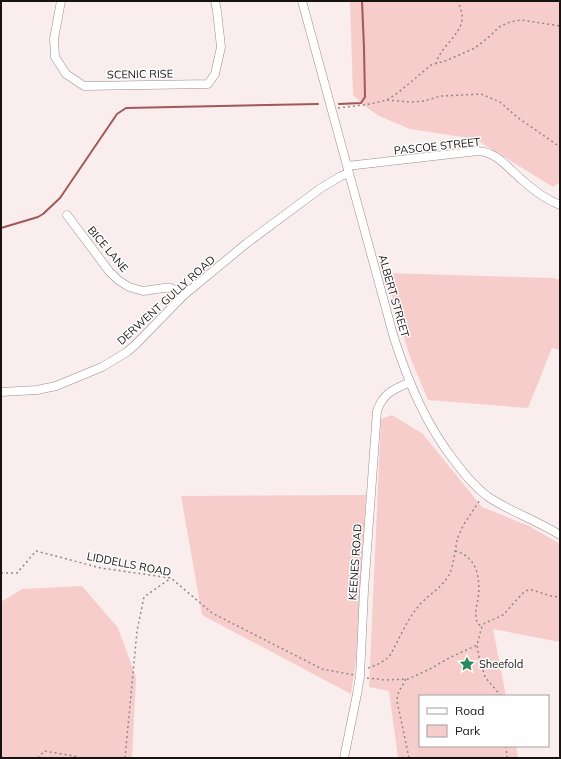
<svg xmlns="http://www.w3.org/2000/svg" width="561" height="759" viewBox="0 0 561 759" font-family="Mulish,sans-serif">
<rect width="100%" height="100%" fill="#faeded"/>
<!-- green -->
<path fill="#f7cdcc" d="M350,1H560V182L553,187L475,139L410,129L379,116L366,107L353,95Z
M386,273L553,278L560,280V350L552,348L528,408L428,400L412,362L400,326Z
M392,415L423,434L482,507L529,526L560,544V642L493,629L506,696H420V746H516L518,758H398L389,691L369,687L381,419Z
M366,495L356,660L351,694L202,615L181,496Z
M82,586L118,628L136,677L132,758H1V602L22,589Z"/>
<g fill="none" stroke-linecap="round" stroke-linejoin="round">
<!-- stream -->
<path stroke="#a15859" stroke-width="2" d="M339,104L361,103L365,97L364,48L362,1
M1,228L38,217L43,214L60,198L117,114L126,108L318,104"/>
<!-- minor casing -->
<g stroke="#998d8d" stroke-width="9">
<path id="minor" d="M61,1L54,39L55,57L66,74L84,86L208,84L215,74L221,47L217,11L215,1
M302,1L394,338C409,384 426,425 456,463C465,475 475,487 487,496C510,512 537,520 560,535
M347,166L478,151C497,152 508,168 521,179C533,190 545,199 560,205
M67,215L109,271L118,280L129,287L143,291L164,288H171L184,295
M1,392L37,390L56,386L102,367L127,352L135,345L184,295L247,243L321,188L341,176L349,173
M344,758L357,694L360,676L364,590L377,411C384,392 393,390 410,382"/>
</g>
<!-- path -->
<path stroke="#908888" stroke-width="1.5" stroke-dasharray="2 3" stroke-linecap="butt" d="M436,64C440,47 459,37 462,20C463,14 460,7 458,1
M387,100L411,102L424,101L441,96L481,94L500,102L517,117L560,147
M338,108L370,104L387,100L399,92L431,65L445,61L475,48L490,36L499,27L510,22L521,20L560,26
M455,551C477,556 481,579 478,599C477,605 475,611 476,617C476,621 478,624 482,627
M1,573H17L36,551L101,568L171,578L212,613L322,669L354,675
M368,668C377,665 386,661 391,654C399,639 406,622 417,608C426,596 441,589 449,575C454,565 455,548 458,537L464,524L480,500
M367,678L385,680L408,679L428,670L451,657L477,645
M406,679C402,687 397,692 397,701L409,758
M501,696L485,677L479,657L477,645L482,626L485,623L503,615L521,595L524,592L528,590H532L551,596L560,597
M506,746L507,758
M38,758L44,751L74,756L80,758
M125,758L137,631L144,597L171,578"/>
<!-- minor -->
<use href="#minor" stroke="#fff" stroke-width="8"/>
</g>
<!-- icons -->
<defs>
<g id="sight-bare" transform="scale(1.2)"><path d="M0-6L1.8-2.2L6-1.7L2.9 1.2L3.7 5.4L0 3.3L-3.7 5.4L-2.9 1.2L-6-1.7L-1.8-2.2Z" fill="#2b875d" stroke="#fefefe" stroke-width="2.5" paint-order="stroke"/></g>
</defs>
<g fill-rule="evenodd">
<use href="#sight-bare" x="467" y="664"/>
</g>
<g text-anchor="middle" stroke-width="3" stroke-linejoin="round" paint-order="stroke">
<!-- street labels -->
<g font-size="11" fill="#171313" stroke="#fefefe">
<text transform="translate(140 74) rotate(-1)" y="4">SCENIC RISE</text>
<text transform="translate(437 146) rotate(-6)" y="4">PASCOE STREET</text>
<text transform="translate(108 249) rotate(50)" y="4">BICE LANE</text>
<text transform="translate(394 296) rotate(74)" y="4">ALBERT STREET</text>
<text transform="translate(166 300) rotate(-42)" y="4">DERWENT GULLY ROAD</text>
<text transform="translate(355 562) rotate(-86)" y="4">KEENES ROAD</text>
<text transform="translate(129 564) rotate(11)" y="4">LIDDELLS ROAD</text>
</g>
<!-- poi labels -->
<g font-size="11" fill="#171313" stroke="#fefefe" text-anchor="start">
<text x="479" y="668">Sheefold</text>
</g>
</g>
<!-- border -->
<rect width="561" height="759" fill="none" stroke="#171313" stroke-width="4"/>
<!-- legend -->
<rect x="419" y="695" width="130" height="52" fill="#fefefe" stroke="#a2a0a0"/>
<rect x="427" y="708" width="20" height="6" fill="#ffffff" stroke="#a2a0a0"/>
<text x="455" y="715" font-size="12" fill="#171313">Road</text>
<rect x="427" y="725" width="20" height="12" fill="#f7cdcc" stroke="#a2a0a0"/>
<text x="455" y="735" font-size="12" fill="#171313">Park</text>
</svg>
